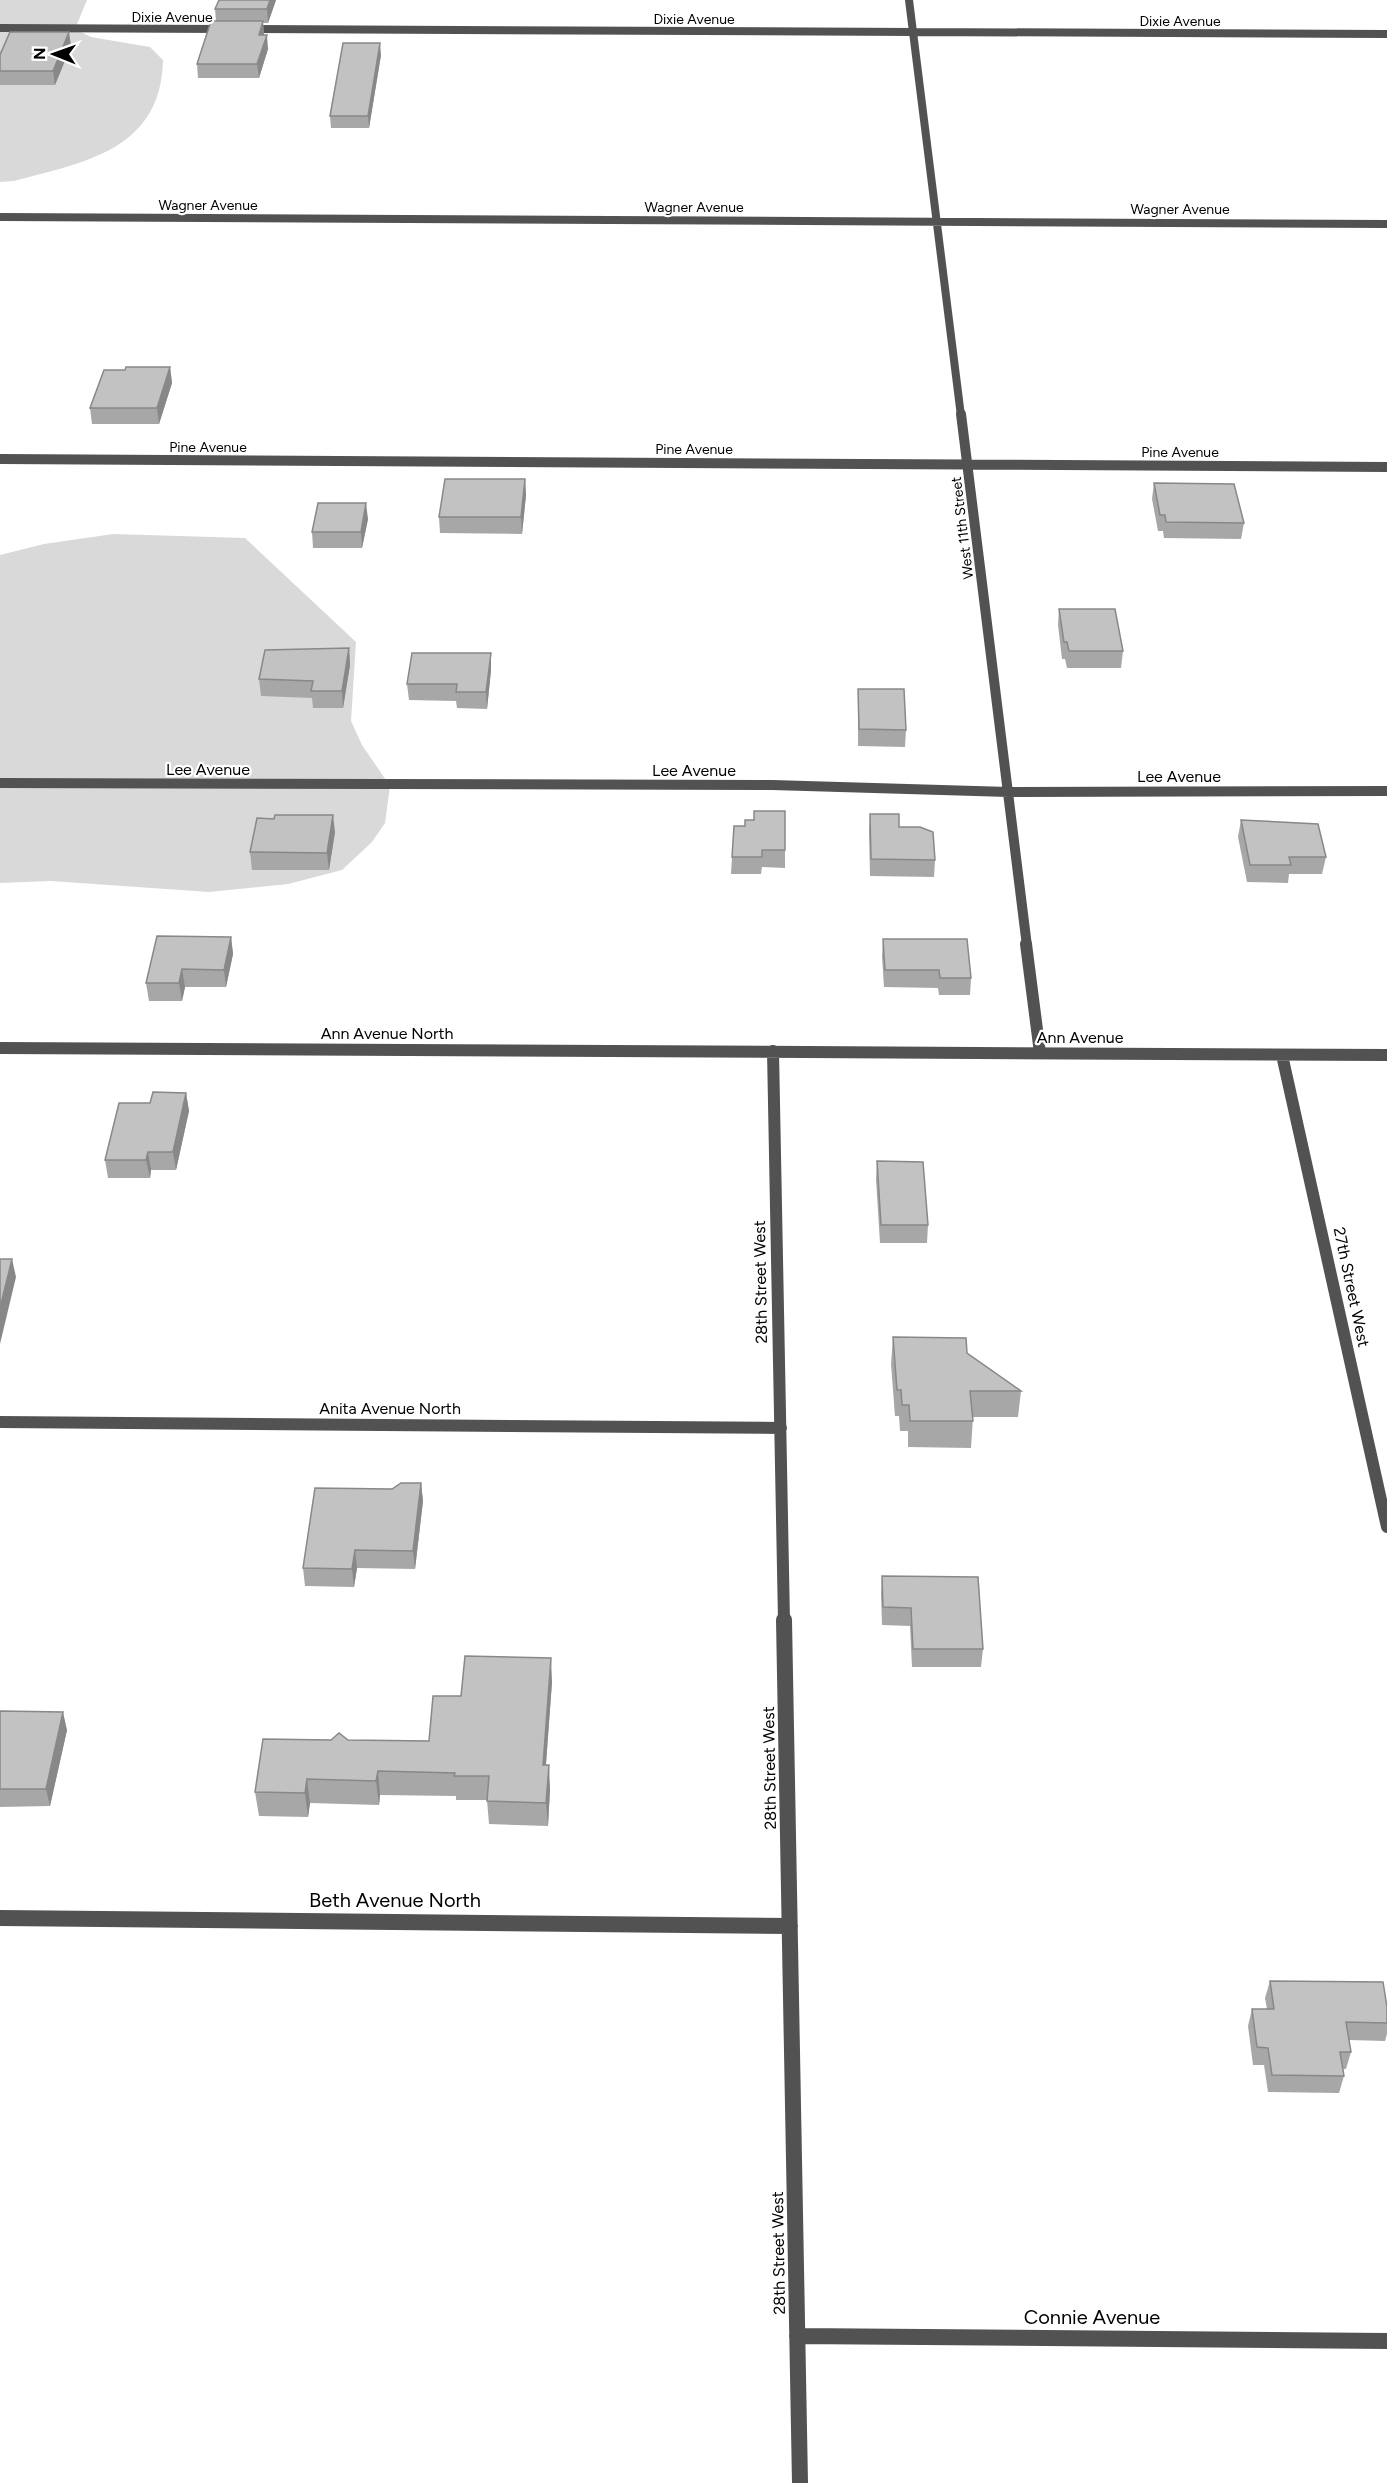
<svg xmlns="http://www.w3.org/2000/svg" width="1387" height="2483" viewBox="0 0 1387 2483" font-family="Figtree,sans-serif">
<rect width="100%" height="100%" fill="#fff"/>
<!-- green -->
<path fill="#d9d9d9" d="M0,0H87L75,29L91,37L150,47L163,60C161,150 85,162 14,181L0,182Z
M113,534L245,538L356,642L351,721L362,745L390,786L385,823L372,842L342,870L288,884L209,892L51,881L0,883V555L44,544Z"/>
<g fill="none" stroke-linecap="round" stroke-linejoin="round">
<!-- street-far3 -->
<path stroke="#525252" stroke-width="8" d="M909,0L961,416
M0,28L225,29
M248,29L1387,34
M0,217L1387,224"/>
<!-- street-far2 -->
<path stroke="#525252" stroke-width="10" d="M961,414L1027,946
M0,459L1387,467
M0,783L772,785L1009,792L1387,791"/>
<!-- street-far1 -->
<path stroke="#525252" stroke-width="12" d="M1026,944L1040,1053
M0,1048L1387,1055
M773,1051L784,1621
M1282,1055L1387,1527
M0,1422L781,1428"/>
<!-- street -->
<path stroke="#525252" stroke-width="16" d="M784,1620L800,2483
M0,1918L790,1926
M797,2336L1387,2341"/>
</g>
<!-- wall -->
<path fill="#a7a7a7" d="M219,0H276L268,23H263L264,35L268,49L259,78H198L197,64L216,21L215,9Z
M71,46L55,85H0V55Z
M381,55L369,128H331L330,116Z
M170,367L172,383L159,424H92L90,408L125,370Z
M525,479L526,495L522,534L440,533L439,517Z
M1154,483L1244,523L1241,539L1164,538L1163,531H1158L1152,499Z
M368,519L362,548H313L312,532Z
M1059,609L1123,651L1121,668H1067L1065,659H1062L1058,625Z
M349,648L350,665L343,708H313L312,698L261,696L259,679Z
M491,670L487,709L457,708L456,701L409,700L407,684Z
M858,689L906,730L905,747L858,746Z
M870,814L899,827L935,860L934,877L870,876L869,831Z
M1241,820L1326,857L1322,874H1289L1288,883L1247,882L1238,837Z
M734,826L785,850V868L762,867L761,874H731L732,857Z
M335,832L329,870H252L250,852Z
M231,937L233,954L226,987H185L182,1001H149L146,983Z
M883,939L971,978L970,995H939L938,988L884,987L882,956Z
M186,1093L189,1111L176,1170H151L150,1178H108L105,1160L150,1103Z
M877,1161L928,1225L927,1243H880L876,1179Z
M893,1337L967,1353L1021,1391L1018,1417H973L971,1448L908,1447V1431H900L899,1416H895L891,1364Z
M421,1483L423,1501L415,1569L357,1568L354,1587L305,1586L303,1568L392,1489Z
M882,1576L983,1649L981,1667H912L910,1626L882,1625L881,1594Z
M552,1682L546,1765L550,1789L548,1826L489,1824L487,1800H456V1796L380,1795L379,1805L310,1803L308,1817L259,1816L255,1792L348,1740L429,1741L461,1696Z
M0,1711L67,1730L50,1806L0,1807Z
M1270,1981L1387,2007V2034L1385,2041L1349,2040L1351,2052L1346,2069H1343L1344,2076L1339,2093L1268,2092L1264,2065H1253L1248,2026L1252,2009H1267L1265,1998Z"/>
<!-- shaded-wall -->
<path fill="#888" d="M270,0H276L268,23L267,9Z
M263,21L264,35H259Z
M69,32L71,46L55,85L53,71Z
M267,35L268,49L259,78L257,64Z
M380,43L381,55L369,128L368,116Z
M170,367L172,383L159,424L157,408Z
M525,479L526,495L522,534L521,517Z
M366,503L368,519L362,548L361,532Z
M349,648L350,665L343,708L342,691Z
M491,653V670L487,709L486,692Z
M333,815L335,832L329,870L327,853Z
M231,937L233,954L226,987L224,970Z
M182,969L185,987L182,1001L179,983Z
M186,1093L189,1111L176,1170L173,1152Z
M148,1152L151,1170L150,1178L146,1160Z
M12,1259L16,1277L0,1344V1308Z
M421,1483L423,1501L415,1569L413,1551Z
M355,1550L357,1568L354,1587L352,1569Z
M551,1658L552,1682L544,1789L543,1765Z
M63,1712L67,1730L50,1806L46,1789Z
M549,1765L550,1789L548,1826L546,1803Z
M378,1771L380,1795L379,1805L376,1781Z
M307,1779L310,1803L308,1817L305,1793Z"/>
<!-- building -->
<path fill="#c2c2c2" stroke="#888" stroke-width="1.5" d="M219,0H270L267,9H215Z
M211,21H263L259,35H267L257,64H197Z
M10,32H69L53,71H0V55Z
M343,43H380L368,116H330Z
M126,367H170L157,408H90L104,370H125Z
M445,479H525L521,517H439Z
M1154,483L1234,484L1244,523L1166,522L1165,515H1160Z
M318,503H366L361,532H312Z
M1059,609H1115L1123,651H1069L1067,642H1064Z
M349,648L342,691H311L313,681L259,679L265,650Z
M412,653H491L486,692H456L457,684H407Z
M858,689H904L906,730L859,729Z
M754,811H785V850H762V857H732L734,826H745V820H754Z
M870,814H899V827H920L933,832L935,860L871,859Z
M275,815H333L327,853L250,852L257,818L274,819Z
M1241,820L1318,824L1326,857H1289L1291,865H1250Z
M157,936L231,937L224,970L182,969L179,983H146Z
M883,939H967L971,978H940L939,970H885Z
M153,1092L186,1093L173,1152H148L146,1160H105L119,1103H150Z
M877,1161L923,1162L928,1225H881Z
M0,1259H12L0,1308Z
M893,1337L966,1338L967,1353L1021,1391H970L973,1421H910L909,1405H902L901,1390H897Z
M401,1483H421L413,1551L355,1550L352,1569L303,1568L315,1488L392,1489Z
M882,1576L978,1577L983,1649H913L911,1608L883,1607Z
M465,1656L551,1658L543,1765H549L546,1803L487,1801L489,1776H454L455,1773L378,1771L376,1781L307,1779L305,1793L255,1792L263,1739L331,1740L339,1733L348,1740L429,1741L433,1696H461Z
M0,1711L63,1712L46,1789H0Z
M1270,1981L1383,1982L1387,2007V2023L1346,2022L1351,2052H1340L1344,2076L1272,2075L1268,2048L1257,2047L1252,2009H1274Z"/>
<g text-anchor="middle" stroke-width="4.5" stroke-linejoin="round" paint-order="stroke">
<!-- far-street labels -->
<g font-size="14" fill="#000" stroke="#fff">
<text x="172" y="22">Dixie Avenue</text>
<text x="694" y="24">Dixie Avenue</text>
<text x="1180" y="26">Dixie Avenue</text>
<text x="208" y="210">Wagner Avenue</text>
<text x="694" y="212">Wagner Avenue</text>
<text x="1180" y="214">Wagner Avenue</text>
<text x="208" y="452">Pine Avenue</text>
<text x="694" y="454">Pine Avenue</text>
<text x="1180" y="457">Pine Avenue</text>
<text transform="translate(962 528) rotate(-97)" y="5">West 11th Street</text>
</g>
<!-- street labels -->
<g font-size="16" fill="#000" stroke="#fff">
<text x="208" y="775">Lee Avenue</text>
<text x="694" y="776">Lee Avenue</text>
<text x="1179" y="782">Lee Avenue</text>
<text x="387" y="1039">Ann Avenue North</text>
<text x="1080" y="1043">Ann Avenue</text>
<text transform="translate(760 1282) rotate(-91)" y="6">28th Street West</text>
<text transform="translate(1352 1287) rotate(78)" y="6">27th Street West</text>
<text x="390" y="1414">Anita Avenue North</text>
<text transform="translate(769 1768) rotate(-91)" y="6">28th Street West</text>
<text transform="translate(778 2253) rotate(-91)" y="6">28th Street West</text>
</g>
<!-- near-street labels -->
<g font-size="20" fill="#000" stroke="#fff">
<text x="395" y="1907">Beth Avenue North</text>
<text x="1092" y="2324">Connie Avenue</text>
</g>
</g>
<!-- north arrow -->
<g transform="translate(54 54) rotate(271)" stroke="#ffffff" stroke-width="4.5" paint-order="stroke">
<path d="M0-4.5L10 22L0 15L-10 22Z" fill="#000000"/>
<text y="-9" font-size="16" font-weight="bold" text-anchor="middle" fill="#000000">N</text>
</g>
</svg>
